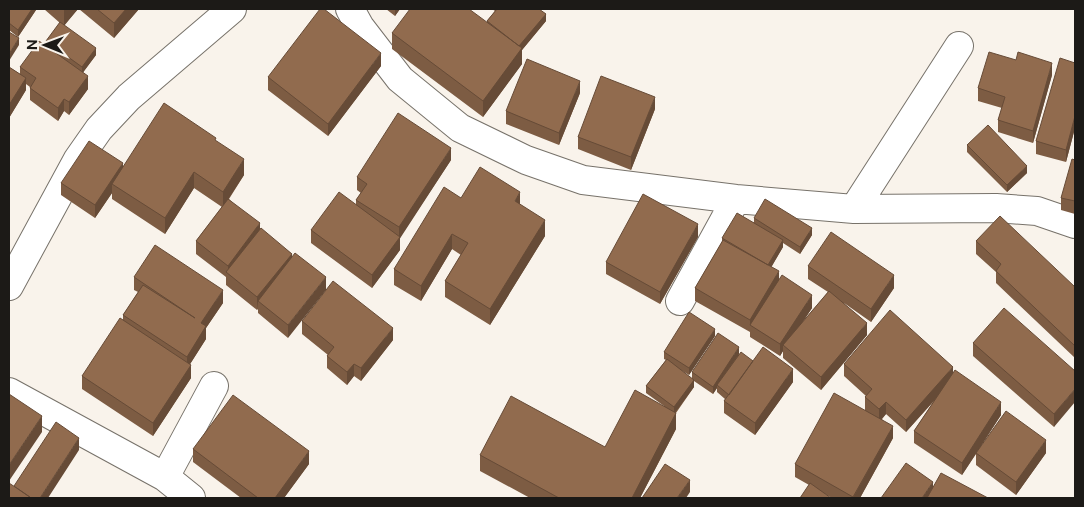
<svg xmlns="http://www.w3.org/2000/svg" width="1084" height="507" viewBox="0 0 1084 507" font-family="'Public Sans',sans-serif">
<rect width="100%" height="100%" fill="#f9f3eb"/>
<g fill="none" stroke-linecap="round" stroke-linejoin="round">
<!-- minor casing -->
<g stroke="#77726a" stroke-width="30">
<path id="minor" d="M350,9L360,27L400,79L460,128L526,160L583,180L736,199L854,209L996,208L1037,211L1075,224
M854,209L959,46
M9,286L78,159L99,129L129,97L232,9
M680,301L736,199
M9,392L165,477L191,498
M165,477L214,386"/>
</g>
<!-- minor -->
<use href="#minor" stroke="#fff" stroke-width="28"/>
</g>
<!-- wall -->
<path fill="#7d5c43" d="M9,9H36V10L18,37L9,30Z
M44,9H78L64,25L96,55L83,72L88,89L69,115L64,111L58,121L30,100V87L26,84V90L9,118V67L20,74V67L46,46V41L60,23Z
M79,9H139L114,38Z
M386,9H400L395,16Z
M492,9H539L546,21L522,50V64L483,117L392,49V33L487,22V21L495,11Z
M1075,63V128L1066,162L1036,154V141Z
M381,66L328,136L268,90V77Z
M1052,75L1033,143L998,132V120L1002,108L978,101V88Z
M580,93L559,145L506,124V111Z
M655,109L631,170L578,149V137Z
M216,141L244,175L229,199L260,231L292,254L288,338L258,313V309L257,310L226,285V277L196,254V241L222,207L194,188L165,234L112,199V193L95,218L61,195V183Z
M967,145L1027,173L1007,192L967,152Z
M451,160L400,237V250L372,288L311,243V230L356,205V200L361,193L357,190V177Z
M1075,160V214L1061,210V198Z
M461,198L520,204L545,236L490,325L445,297V281L461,255L452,249L421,301L394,285V269Z
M754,218L812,235L800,254L783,243V247L771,267L779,280L812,308L802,323L828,292L808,279V266L894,288L871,322L844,303L867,335L821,390L783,358V351L780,356L750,337V332L695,301V288L722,242V238L754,222Z
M698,237L660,304L606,274V262Z
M976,241L1075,287V358L996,283V272L976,254Z
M134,277L223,303L206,328V339L190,364L191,378L153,436L82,389V376L123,321V315L138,292L134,290Z
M302,321L393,340L361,381L354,376L347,385L327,368V356L328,355L302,334Z
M715,336L689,375L679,369L692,379V372L739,354L793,382L755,435L724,413V401L725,399L717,392V388L713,394L694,381V387L676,413V429L640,498H530L480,471V455L605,447L664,406L646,393V386L666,360L664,359V352Z
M973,343L1075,371L1054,427L973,356Z
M844,364L953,372L1001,415L981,446L1046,453L1016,495L976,465V454L962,475L914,443V431L934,401L906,432L886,414L882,419L893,438L860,498H832L795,477V464L865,410V397L866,396L844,376Z
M193,449L309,464L284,498H241L193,462Z"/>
<!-- shaded-wall -->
<path fill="#664b37" d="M32,9H36V10L18,37V30Z
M64,9H78L64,26Z
M126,9H139L114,38V23Z
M395,9H400L395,16Z
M546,14V21L522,50V64L483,117V101L518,47Z
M19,38V45L9,61V54Z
M96,48V55L82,74V67Z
M381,53V66L328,136V124Z
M1052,63V75L1033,143V131Z
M88,76V89L69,115V102Z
M26,78V90L9,118V105Z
M580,81V93L559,145V133Z
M655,97V109L631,170V157Z
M64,99V111L58,121V108Z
M1075,116V128L1066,162V150Z
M451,148V160L399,240V227Z
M244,159V175L223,207V192Z
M123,163V176L112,184V193L95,218V205Z
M1027,166V173L1007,192V185Z
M194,172V188L165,234V218Z
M520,192V208L515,201Z
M545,220V236L490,325V309Z
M260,223V235L228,273V266Z
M698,224V237L660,304V292Z
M812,228V235L800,254V247Z
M452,234V249L421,301V286Z
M400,237V250L372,288V275Z
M783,240V247L768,273V266Z
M292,254V266L258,301L257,310V297Z
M779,271V284L750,325V320Z
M894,275V288L871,322V309Z
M326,277V290L288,338V325Z
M223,290V303L206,328V339L187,369V357L201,323Z
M812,295V308L786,347L783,345V351L780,356V344Z
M867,323V335L821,390V377Z
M393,328V340L361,381V368Z
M715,329V336L689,375V368Z
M739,347V354L717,385V388L713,394V387Z
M354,364V376L347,385V372Z
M191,365V378L153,436V423Z
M953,367V379L906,432V420Z
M793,369V382L755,435V423Z
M694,380V387L674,414V407Z
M1075,389V402L1054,427V414Z
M886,402V414L879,422V409Z
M1001,402V415L962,475V463Z
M676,413V429L640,498H632Z
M42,416V432L9,481V465Z
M893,426V438L860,498H853Z
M79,438V450L48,498H40Z
M1046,440V453L1016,495V482Z
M309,451V464L284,498H275Z
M690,480V492L686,498H677Z
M933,482V495L931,498H922Z"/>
<!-- building -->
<path fill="#916b4e" stroke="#664b37" d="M9,9H32L18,30L9,23Z
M97,9H126L114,23Z
M320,9H324L381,53L328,124L268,77Z
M410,9H469L522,48L483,101L392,33Z
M497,9H539L546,14L519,46L487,21Z
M60,22L96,48L82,67L46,41Z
M9,32L19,38L9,54Z
M39,41L88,76L69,102L64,99L58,108L30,88L36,78L20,67Z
M989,52L1016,60L1018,52L1052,63L1033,131L998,120L1005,97L978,88Z
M1060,58L1075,63V116L1066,150L1036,141Z
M527,59L580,81L559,133L506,111Z
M9,67L26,78L9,105Z
M601,76L655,97L631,157L578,137Z
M164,103L216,138L215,140L244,159L223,192L194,172L165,218L112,184Z
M398,113L451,148L399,227L356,200L367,184L357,177Z
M988,125L1027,166L1007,185L967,145Z
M89,141L123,163L95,205L61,183Z
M1072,159L1075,160V201L1061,198Z
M480,167L520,192L515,201L545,220L490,309L445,281L468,243L452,234L421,286L394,269L444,187L461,198Z
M339,192L400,237L372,275L311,230Z
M643,194L698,224L660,292L606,262Z
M228,199L260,223L228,266L196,241Z
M765,199L812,228L800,247L754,218Z
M737,213L783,240L768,265L722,238Z
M1000,216L1075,287V346L996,271L1001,264L976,241Z
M261,228L292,254L257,297L226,272Z
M831,232L894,275L871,309L808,266Z
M723,240L779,271L750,320L695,288Z
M155,245L223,290L201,323L206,326L187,357L123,315L143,285L195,318L134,277Z
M295,253L326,277L288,325L258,301Z
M782,275L812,295L780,344L750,325Z
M333,281L393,328L361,368L354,364L347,372L327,356L334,347L302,321Z
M829,291L867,323L821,377L783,345Z
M1004,308L1075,371V389L1054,414L973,343Z
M890,310L953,367L906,420L886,402L879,409L865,397L872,389L844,364Z
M689,312L715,329L689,368L664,352Z
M120,318L191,365L153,423L82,376Z
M718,333L739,347L713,387L692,372Z
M763,347L793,369L755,423L724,401Z
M741,352L753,361L729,395L717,385Z
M667,359L694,380L674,407L646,386Z
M955,370L1001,402L962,463L914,431Z
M635,390L676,413L632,498H559L480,455L511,396L605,447Z
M834,393L893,426L853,497L795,464Z
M9,394L42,416L9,465Z
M233,395L309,451L275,498H258L193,449Z
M1006,411L1046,440L1016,482L976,453Z
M56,422L79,438L40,498H31L14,486Z
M906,463L933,482L922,498H881Z
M665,464L690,480L677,498H642Z
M941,473L988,498H927Z
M9,483L30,497V498H9Z
M810,483L831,498H800Z"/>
<!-- border -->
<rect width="1084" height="507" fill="none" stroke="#1c1a17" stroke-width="20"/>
<!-- north arrow -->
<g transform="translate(45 45) rotate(271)" stroke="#f9f3eb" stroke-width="4" paint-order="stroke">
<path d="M0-4L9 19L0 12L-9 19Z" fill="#1c1a17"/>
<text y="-8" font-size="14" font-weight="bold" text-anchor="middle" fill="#1c1a17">N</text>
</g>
</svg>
